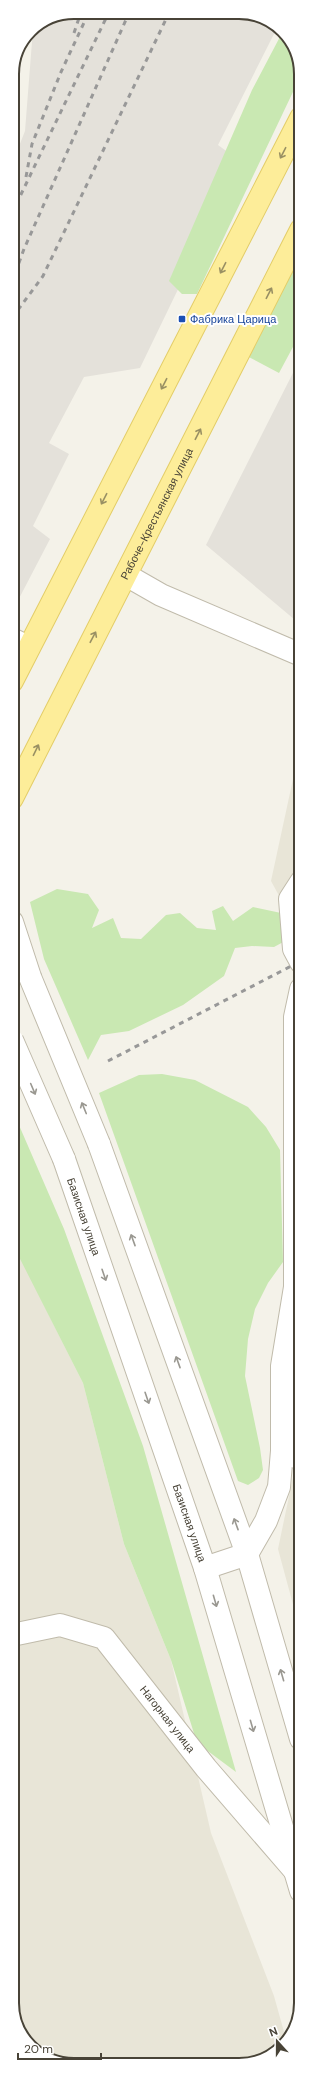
<svg xmlns="http://www.w3.org/2000/svg" width="313" height="2077" viewBox="0 0 313 2077" font-family="'DM Sans',sans-serif">
<rect width="100%" height="100%" fill="#f4f2e9"/>
<!-- residential -->
<path fill="#e8e5d7" d="M301,742V936L271,881Z
M12,1241L83,1383L124,1544L171,1660L211,1833L274,1996L286,2039L283,2047L243,2065L58,2063L27,2044L12,2007Z
M301,1439V1634L278,1549Z"/>
<!-- industrial -->
<path fill="#e4e1da" d="M74,12L255,14L277,28L218,145L240,161L140,368L84,377L49,443L69,454L33,526L50,539L12,612V164L25,131L33,29Z
M301,357V625L206,545Z"/>
<!-- green -->
<path fill="#c9e8b2" d="M283,31L286,33L301,70V75L197,294H182L169,281L252,90Z
M301,244V332L279,373L243,354Z
M57,889L88,894L99,910L92,928L113,918L121,938L141,939L166,915L180,913L197,928L216,930L212,911L223,906L233,921L253,907L281,913L287,940L274,947L252,946L235,948L224,976L183,1005L129,1031L101,1035L88,1060L44,959L30,902Z
M162,1074L195,1080L248,1107L266,1127L280,1150L283,1262L268,1283L255,1309L248,1339L245,1376L260,1448L263,1470L259,1478L248,1485L238,1481L99,1093L139,1075Z
M12,1109L64,1229L143,1446L236,1772L197,1743L171,1660L124,1544L83,1383L14,1247L12,1241Z"/>
<g fill="none" stroke-linecap="round" stroke-linejoin="round">
<!-- minor casing -->
<g stroke="#c0bbab" stroke-width="24">
<g id="minor">
<path d="M126,575L161,595L301,655"/>
<path d="M301,882L290,899L294,949L301,962"/>
<path d="M282,1451L301,1459"/>
<path d="M205,1568L247,1554L266,1521L279,1487L282,1451V1366L295,1287V1017L301,989"/>
<path id="s1" d="M12,1635L60,1625L104,1638L206,1768L295,1871"/>
</g>
</g>
<!-- tertiary casing -->
<g stroke="#c0bbab" stroke-width="24">
<g id="tertiary">
<path d="M12,639L28,647"/>
<path d="M12,922L30,977"/>
<path d="M99,1144L247,1554L301,1739"/>
<path id="s2" d="M64,1159L205,1568L301,1891"/>
</g>
</g>
<!-- primary casing -->
<g stroke="#e3cd68" stroke-width="24">
<g id="primary">
<path d="M12,681L301,118"/>
<path id="s3" d="M12,798L301,230"/>
</g>
</g>
<!-- minor -->
<use href="#minor" stroke="#fff" stroke-width="22"/>
<!-- tertiary -->
<use href="#tertiary" stroke="#fff" stroke-width="22"/>
<!-- primary -->
<use href="#primary" stroke="#fded99" stroke-width="22"/>
<!-- rail -->
<path stroke="#989898" stroke-width="3" stroke-dasharray="5 5" stroke-linecap="butt" d="M74,33L81,12
M26,177L32,144L61,72L89,12
M12,213L109,12
M12,282L24,249L129,13
M12,318L43,276L169,13
M108,1061L301,961"/>
<!-- tertiary-bridge casing -->
<g stroke="#c0bbab" stroke-width="24" stroke-linecap="butt">
<path id="tertiary-bridge" d="M30,977L99,1144
M12,1040L64,1159"/>
</g>
<!-- tertiary-bridge -->
<use href="#tertiary-bridge" stroke="#fff" stroke-width="22"/>
</g>
<!-- one-way arrows -->
<defs><path id="oneway-shaft" d="M-6 0H5M1.5-3L5.5 0L1.5 3" fill="none" stroke-width="1.6" stroke-linecap="round" stroke-linejoin="round"/></defs>
<g stroke="#999063">
<use href="#oneway-shaft" transform="translate(283 153) rotate(117)"/>
<use href="#oneway-shaft" transform="translate(223 268) rotate(117)"/>
<use href="#oneway-shaft" transform="translate(269 293) rotate(-63)"/>
<use href="#oneway-shaft" transform="translate(164 384) rotate(117)"/>
<use href="#oneway-shaft" transform="translate(198 434) rotate(-63)"/>
<use href="#oneway-shaft" transform="translate(104 499) rotate(117)"/>
<use href="#oneway-shaft" transform="translate(93 637) rotate(-62)"/>
<use href="#oneway-shaft" transform="translate(36 750) rotate(-64)"/>
</g>
<g stroke="#9a9891">
<use href="#oneway-shaft" transform="translate(33 1089) rotate(67)"/>
<use href="#oneway-shaft" transform="translate(84 1108) rotate(-112)"/>
<use href="#oneway-shaft" transform="translate(133 1240) rotate(-110)"/>
<use href="#oneway-shaft" transform="translate(104 1275) rotate(71)"/>
<use href="#oneway-shaft" transform="translate(178 1362) rotate(-110)"/>
<use href="#oneway-shaft" transform="translate(147 1398) rotate(71)"/>
<use href="#oneway-shaft" transform="translate(236 1524) rotate(-110)"/>
<use href="#oneway-shaft" transform="translate(215 1601) rotate(74)"/>
<use href="#oneway-shaft" transform="translate(282 1675) rotate(-106)"/>
<use href="#oneway-shaft" transform="translate(252 1726) rotate(74)"/>
</g>
<!-- markers -->
<rect fill="#1a4fb4" stroke="#fff" stroke-width="1.5" x="178" y="315" width="8" height="8" rx="2"/>
<g text-anchor="middle" stroke-width="4" stroke-linejoin="round" paint-order="stroke">
<!-- transit labels -->
<g font-size="11" fill="#164399" stroke="#fff" text-anchor="start">
<text x="190" y="323">Фабрика Царица</text>
</g>
<!-- street labels -->
<g font-size="11" fill="#484337" stroke="#fff">
<text dy="4" stroke="none"><textPath href="#s3" startOffset="319">Рабоче-Крестьянская улица</textPath></text>
<text dy="4" stroke="none"><textPath href="#s2" startOffset="61">Базисная улица</textPath></text>
<text dy="4" stroke="none"><textPath href="#s2" startOffset="385">Базисная улица</textPath></text>
<text dy="4" stroke="none"><textPath href="#s1" startOffset="198">Нагорная улица</textPath></text>
</g>
</g>
<!-- crop -->
<path d="M0 0H313V2077H0ZM74 19H239A55 55 0 0 1 294 74V2003A55 55 0 0 1 239 2058H74A55 55 0 0 1 19 2003V74A55 55 0 0 1 74 19Z" fill="#fff" fill-rule="evenodd"/>
<path fill="none" stroke="#484337" stroke-width="2" d="M74 19H239A55 55 0 0 1 294 74V2003A55 55 0 0 1 239 2058H74A55 55 0 0 1 19 2003V74A55 55 0 0 1 74 19Z"/>
<!-- north arrow -->
<g transform="translate(277 2041) rotate(339)" stroke="#ffffff" stroke-width="3" paint-order="stroke">
<path d="M0-3L7 15L0 10L-7 15Z" fill="#484337"/>
<text y="-6" font-size="11" font-weight="bold" text-anchor="middle" fill="#484337">N</text>
</g>
<!-- scale -->
<path d="M18 2053v6h83v-6" fill="none" stroke="#484337" stroke-width="2"/>
<text x="24" y="2053" font-size="12" fill="#484337" stroke="#ffffff" stroke-width="3" paint-order="stroke">20 m</text>
</svg>
